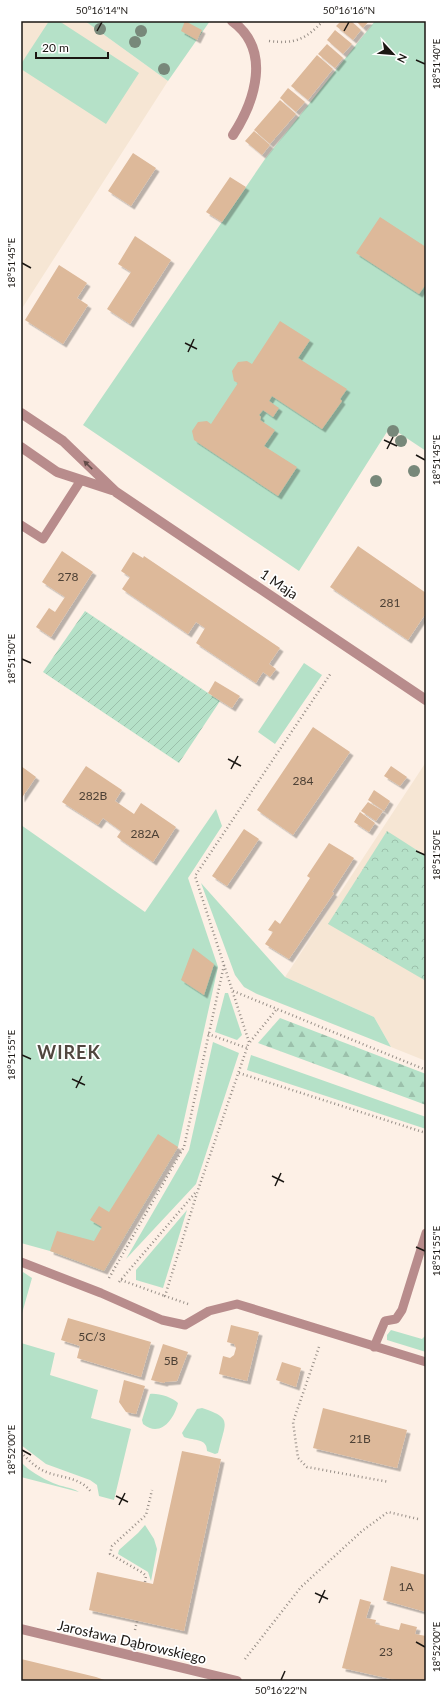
<svg xmlns="http://www.w3.org/2000/svg" width="447" height="1702" viewBox="0 0 447 1702" font-family="Lato,sans-serif">
<defs>
<pattern id="forest-firs" width="22" height="20" patternUnits="userSpaceOnUse"><rect width="22" height="20" fill="#b5e1c8"/><path d="M5 1l3.5 6h-7zM16 11l3.5 6h-7z" fill="#9bc0ab"/></pattern>
<pattern id="park-crowns" width="20" height="18" patternUnits="userSpaceOnUse"><rect width="20" height="18" fill="#b5e1c8"/><path d="M2 6a3 3 0 1 1 6 0M12 15a3 3 0 1 1 6 0" fill="none" stroke="#9bc0ab"/></pattern>
<pattern id="garden-furrows" width="10" height="10" patternUnits="userSpaceOnUse"><rect width="10" height="10" fill="#b5e1c8"/><path d="M-1 1l2-2M0 10L10 0M9 11l2-2" fill="none" stroke="#9bc0ab"/></pattern>
<filter id="shadow"><feDropShadow dx="3.5" dy="3.5" stdDeviation="0" flood-color="#0004"/></filter>
</defs>
<rect width="100%" height="100%" fill="#fdf0e6"/>
<!-- education -->
<path fill="#f6e6d4" d="M21,21H85L168,81L21,310Z
M426,762V1061L391,1047L374,1017L285,977Z"/>
<!-- grass -->
<path fill="#b5e1c8" d="M49,21H59L139,73L106,124L21,69V64Z
M85,21H210L168,81Z
M375,21H426V451L390,427L299,571L83,425L265,159Z
M304,663L322,675L275,744L258,732Z
M216,809L222,826L188,878L218,967L178,1147L104,1271L50,1251L21,1243V825L145,912Z
M201,883L285,977L374,1017L391,1047L257,994L244,987L235,975Z
M225,993H228L242,1035L237,1040L215,1032Z
M213,1042L239,1053L196,1184L126,1259L189,1150Z
M251,1055L426,1117V1129L247,1070Z
M187,1210L163,1288L136,1280V1270Z
M23,1272L32,1278L21,1317V1278Z
M391,1330L422,1339L426,1335V1352L387,1340V1335Z
M21,1343L55,1353L50,1375L98,1390L91,1418L131,1429L114,1500L99,1496L97,1485L90,1480L46,1464L21,1445Z
M150,1394C158,1393 172,1397 178,1403C174,1420 160,1438 143,1424L142,1420Z
M202,1408C232,1418 226,1421 219,1449L218,1453L215,1454L207,1451C207,1438 195,1441 184,1437L182,1433L197,1409Z
M21,1462C29,1471 42,1478 53,1483C62,1487 71,1487 79,1492L21,1477Z
M145,1525L154,1539L157,1549L151,1581L148,1572L118,1554L119,1550L138,1533Z"/>
<!-- forest -->
<path fill="url(#forest-firs)" d="M280,1018L426,1074V1105L258,1043Z"/>
<!-- park -->
<path fill="url(#park-crowns)" d="M387,831L426,856V981L328,924Z"/>
<!-- garden -->
<path fill="url(#garden-furrows)" d="M85,611L220,701L179,763L43,672Z"/>
<!-- building -->
<path fill="#ddb99a" filter="url(#shadow)" d="M185,21L202,30L197,40L181,31Z
M341,21H351L361,30L353,40L336,26Z
M356,21H369L363,28Z
M335,30L352,44L343,54L327,40Z
M327,44L343,58L335,68L318,54Z
M317,55L333,69L308,100L291,86Z
M288,88L305,102L296,112L280,98Z
M280,100L296,114L270,144L254,130Z
M254,131L270,145L262,155L245,141Z
M133,153L156,168L131,206L108,191Z
M230,177L246,187L222,222L206,212Z
M380,217L426,247V284L419,294L356,253Z
M135,236L171,260L130,324L107,309L131,272L118,264Z
M59,265L87,283L77,298L88,305L63,344L25,320Z
M280,321L310,340L298,358L347,389L340,399L342,401L322,429L272,396L269,401L279,408L273,417L263,410L259,415L261,417L260,420L275,430L264,446L297,467L278,496L194,440L192,431L198,422L207,421L211,424L238,383L234,381L232,371L238,362L247,361L252,364Z
M358,546L426,593V613L408,640L330,587Z
M62,551L93,572L51,637L36,627L49,608L55,612L65,597L42,582Z
M133,552L143,558L144,556L280,648L269,664L276,669L270,677L263,672L256,683L196,643L205,628L196,622L188,634L122,589L130,577L121,571Z
M215,681L240,696L232,708L208,693Z
M313,727L350,752L293,835L257,810Z
M21,766L36,777L21,799Z
M86,766L122,790L115,801L134,814L141,803L176,827L153,862L117,837L121,831L103,818L98,825L62,802Z
M391,766L407,777L400,786L384,776Z
M374,790L390,801L384,811L368,800Z
M368,802L383,811L376,821L361,811Z
M360,812L375,823L369,832L354,822Z
M244,829L259,839L227,886L212,876Z
M329,843L354,858L332,892L334,893L289,959L265,944L273,932L268,930L275,920L280,924L310,878L307,876Z
M193,948L214,964L204,995L181,980Z
M158,1134L178,1147L104,1271L50,1251L57,1231L94,1241L102,1227L90,1220L99,1206L109,1212Z
M68,1318L151,1342L141,1377L77,1358L80,1346L61,1340Z
M231,1325L259,1332L247,1381L219,1374L223,1356L230,1358L234,1355L236,1348L234,1344L227,1342Z
M163,1344L188,1352L177,1381L165,1382L164,1383L151,1380Z
M282,1362L301,1368L296,1387L276,1380Z
M124,1380L145,1386L136,1414L126,1412L119,1402Z
M323,1408L407,1430L397,1468L313,1448Z
M182,1451L221,1459L184,1631L89,1610L97,1572L153,1584Z
M391,1566L426,1575V1612L383,1600Z
M360,1599L371,1602L366,1618L376,1620L375,1624L399,1630L401,1623L417,1627L415,1634L426,1636V1681H400L342,1668Z
M21,1659L96,1677L107,1681H21Z"/>
<g fill="none" stroke-linecap="round" stroke-linejoin="round">
<!-- path -->
<path stroke="#978e87" stroke-width="2.5" stroke-dasharray="1 3" stroke-linecap="butt" d="M269,41C295,44 305,40 323,21
M233,991L426,1070
M208,1034L247,1048
M250,1042L276,1010
M239,1073L426,1133
M109,1278L184,1147L224,965
M121,1280L165,1296
M119,1282L196,1192
M188,1304L165,1296L198,1190L249,1042L195,876L331,673
M319,1347L293,1422L298,1458L307,1467L389,1482
M21,1452C29,1461 37,1469 49,1473C64,1478 81,1478 91,1492
M145,1582L146,1576L143,1573L110,1554L112,1546L146,1515L152,1490
M135,1630L137,1621
M245,1659L301,1587L362,1531L388,1512L418,1519"/>
<!-- service -->
<path stroke="#b88c8c" stroke-width="9" d="M21,525L43,539L81,480
M21,1262L101,1293L162,1320L185,1325L209,1311L237,1304L426,1362
M374,1347L385,1321L396,1319L402,1310L426,1233"/>
<!-- minor -->
<path stroke="#b88c8c" stroke-width="10" d="M232,21C272,50 255,101 233,135
M21,1629L237,1681"/>
<!-- tertiary -->
<path stroke="#b88c8c" stroke-width="10" d="M21,413L63,441L116,492L426,700
M21,447L57,472L112,490"/>
</g>
<!-- trees -->
<g fill="#78887a">
<circle cx="100" cy="29" r="6"/>
<circle cx="141" cy="31" r="6"/>
<circle cx="135" cy="42" r="6"/>
<circle cx="164" cy="69" r="6"/>
<circle cx="393" cy="431" r="6"/>
<circle cx="401" cy="441" r="6"/>
<circle cx="414" cy="471" r="6"/>
<circle cx="376" cy="481" r="6"/>
</g>
<!-- one-way arrows -->
<defs><path id="oneway-solid" d="M-6-.8H1V-3.2L6.5 0L1 3.2V.8H-6Z"/></defs>
<use fill="#624c49" href="#oneway-solid" transform="translate(88 465) rotate(-136)"/>
<!-- ticks -->
<path fill="none" stroke="#1b1713" stroke-width="1.5" d="M97,31L102,22M344,31L349,22M416,60L425,64M22,263L31,268M185,343L197,349M188,352L194,339M384,440L397,446M387,449L393,437M416,455L425,460M22,659L31,663M228,759L241,766M231,769L238,756M416,851L425,855M22,1055L31,1059M72,1079L85,1085M76,1088L82,1076M272,1176L284,1182M275,1186L281,1173M416,1247L425,1251M22,1450L31,1455M116,1496L128,1502M119,1505L125,1493M315,1593L328,1599M319,1603L325,1590M416,1642L425,1647M281,1680L285,1671"/>
<g text-anchor="middle" stroke-width="3.5" stroke-linejoin="round" paint-order="stroke">
<!-- number labels -->
<g font-size="12" fill="#4c4035">
<text x="68" y="581">278</text>
<text x="390" y="607">281</text>
<text x="303" y="785">284</text>
<text x="93" y="800">282B</text>
<text x="145" y="838">282A</text>
<text x="92" y="1341">5C/3</text>
<text x="171" y="1365">5B</text>
<text x="360" y="1443">21B</text>
<text x="406" y="1591">1A</text>
<text x="386" y="1656">23</text>
</g>
<!-- street labels -->
<g font-size="14" fill="#1b1713" stroke="#fff">
<text transform="translate(279 584) rotate(34)" y="5">1 Maja</text>
<text transform="translate(132 1642) rotate(13)" y="5">Jarosława Dąbrowskiego</text>
</g>
<!-- district labels -->
<g font-size="18" font-weight="bold" letter-spacing="1" fill="#51473f" stroke="#fff">
<text x="69" y="1059">WIREK</text>
</g>
</g>
<!-- border -->
<rect width="447" height="1702" fill="none" stroke="#ffffff" stroke-width="44"/>
<!-- north arrow -->
<g transform="translate(393 54) rotate(116)" stroke="#ffffff" stroke-width="3" paint-order="stroke">
<path d="M0-3L7 15L0 10L-7 15Z" fill="#1b1713"/>
<text y="-6" font-size="11" font-weight="bold" text-anchor="middle" fill="#1b1713">N</text>
</g>
<!-- scale -->
<path d="M36 52v6h72v-6" fill="none" stroke="#1b1713" stroke-width="2"/>
<text x="42" y="52" font-size="12" fill="#1b1713" stroke="#ffffff" stroke-width="3" paint-order="stroke">20 m</text>
<rect x="22" y="22" width="403" height="1658" fill="none" stroke="#1b1713" stroke-width="1.5"/>
<g font-size="10" text-anchor="middle" fill="#1b1713">
<text x="102" y="14">50°16'14"N</text>
<text x="349" y="14">50°16'16"N</text>
<text transform="translate(436 64) rotate(-90)" y="4">18°51'40"E</text>
<text transform="translate(11 263) rotate(-90)" y="4">18°51'45"E</text>
<text transform="translate(436 460) rotate(-90)" y="4">18°51'45"E</text>
<text transform="translate(11 659) rotate(-90)" y="4">18°51'50"E</text>
<text transform="translate(436 855) rotate(-90)" y="4">18°51'50"E</text>
<text transform="translate(11 1055) rotate(-90)" y="4">18°51'55"E</text>
<text transform="translate(436 1251) rotate(-90)" y="4">18°51'55"E</text>
<text transform="translate(11 1450) rotate(-90)" y="4">18°52'00"E</text>
<text transform="translate(436 1647) rotate(-90)" y="4">18°52'00"E</text>
<text x="281" y="1694">50°16'22"N</text>
</g>
</svg>
